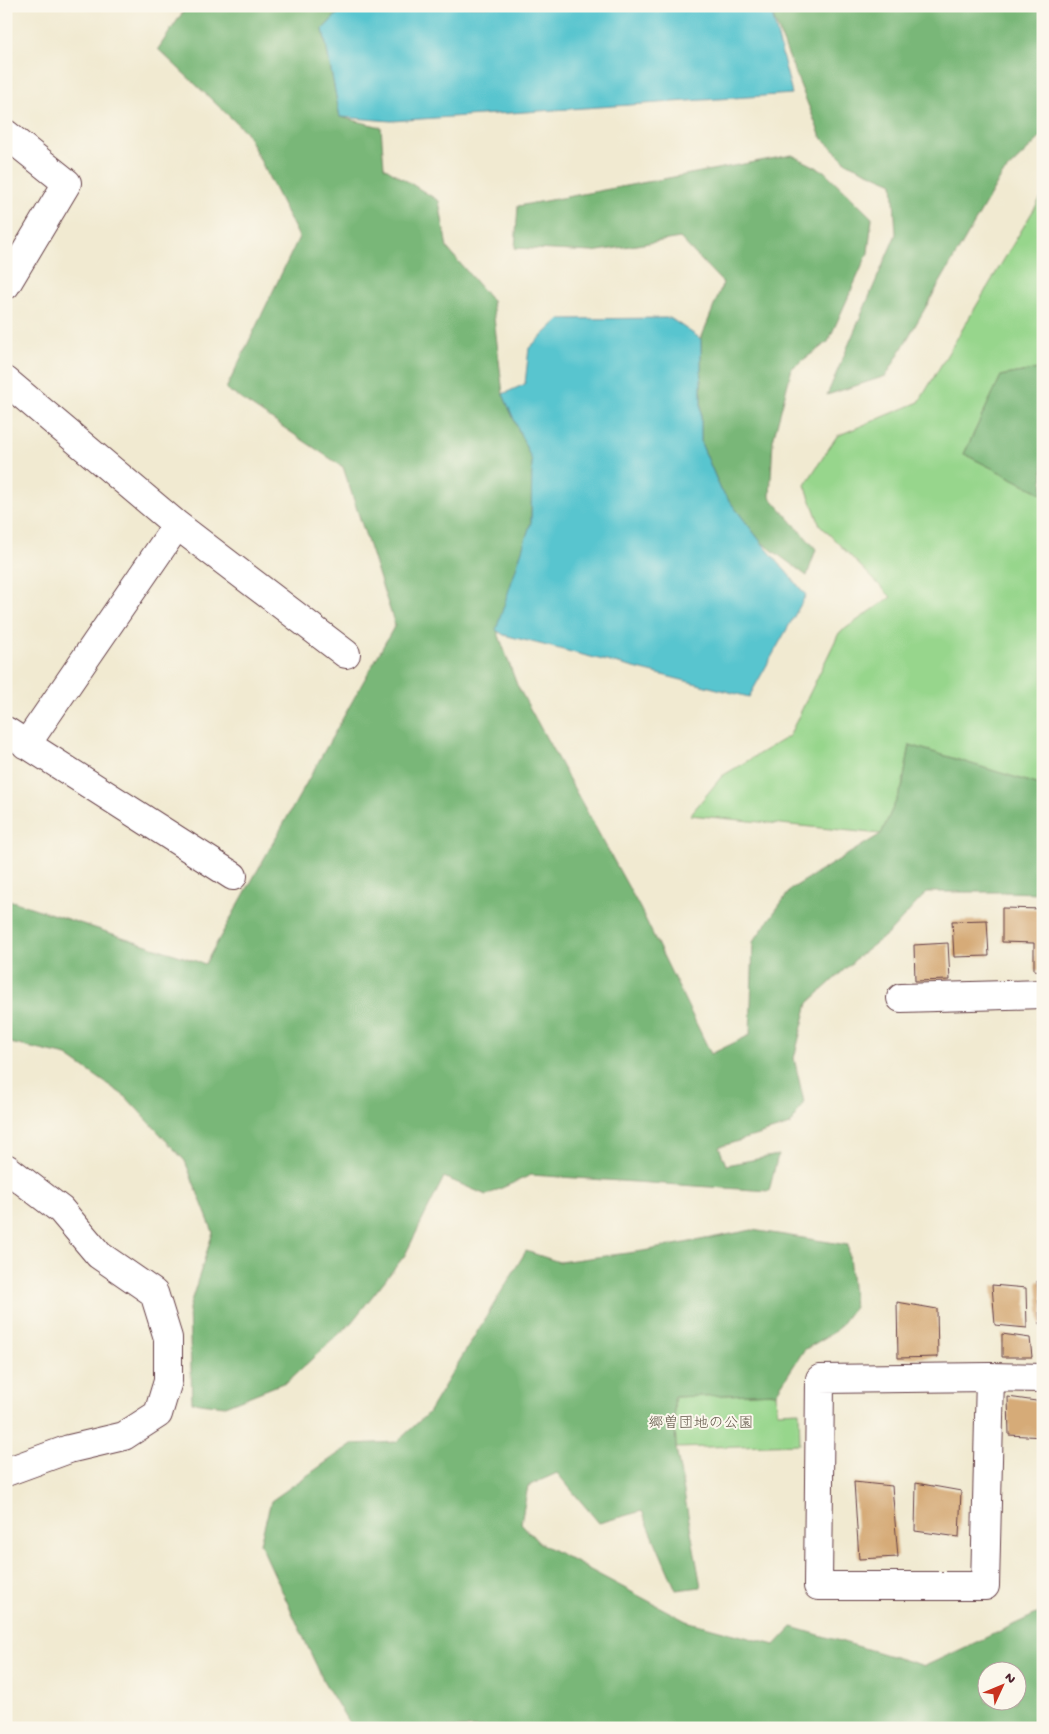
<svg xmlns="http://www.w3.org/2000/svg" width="1049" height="1734" viewBox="0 0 1049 1734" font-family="'Gochi Hand','Klee One',sans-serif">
<rect width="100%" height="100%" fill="#fbf7ec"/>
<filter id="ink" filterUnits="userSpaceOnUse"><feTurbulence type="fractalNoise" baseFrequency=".02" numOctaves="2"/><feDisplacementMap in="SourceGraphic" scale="10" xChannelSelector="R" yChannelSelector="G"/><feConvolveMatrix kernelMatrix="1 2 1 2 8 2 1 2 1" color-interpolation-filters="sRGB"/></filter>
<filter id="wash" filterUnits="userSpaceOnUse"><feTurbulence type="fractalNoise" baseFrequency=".0096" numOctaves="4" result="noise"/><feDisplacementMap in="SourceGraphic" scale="20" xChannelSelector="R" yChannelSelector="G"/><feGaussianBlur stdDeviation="1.12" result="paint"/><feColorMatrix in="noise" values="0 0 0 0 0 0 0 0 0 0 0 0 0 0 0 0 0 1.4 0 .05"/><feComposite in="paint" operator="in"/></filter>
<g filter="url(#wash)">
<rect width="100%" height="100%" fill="#f1ead1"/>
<!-- green -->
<path fill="#97d68c" stroke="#707a5c" d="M1043,194V368L1001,376L964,454L1043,494V786L910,745L902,788L881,834L690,815L722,776L789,736L839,633L891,597L820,525L805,485L837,436L919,402Z
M776,1393L777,1412L799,1411L800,1444L676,1448L674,1397Z"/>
<!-- forest -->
<path fill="#79b778" stroke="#626b52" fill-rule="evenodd" d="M187,6H345L323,29L340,117L381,127L384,167L439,201L447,248L492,301L503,394L532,461L531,522L497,630L517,685L640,908L711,1054L750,1035L753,942L791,889L881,834L902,788L910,745L1043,786V893L1000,892H927L889,933L858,957L808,1003L794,1058L804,1102L790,1125L719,1147L726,1165L778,1155L769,1191L531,1175L486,1195L444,1177L405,1255L351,1323L288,1381L225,1406L192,1402L189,1308L213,1232L185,1161L126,1097L67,1056L6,1042V899L205,964L395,625L343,467L226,389L299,237L246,132L158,49Z
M775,6H1043V135L1002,175L886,376L827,395L896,234L893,183L847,163L821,137L773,17Z
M792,155L824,171L872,218L868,253L828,342L792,368L773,440L770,497L816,549L807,576L761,542L721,490L701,443V339L723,283L680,238L592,252L515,248L518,206Z
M1043,368V494L964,454L1001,376Z
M752,1230L848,1245L854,1307L836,1331L804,1350L776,1393L674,1397L676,1448L701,1587L676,1590L642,1511L599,1523L557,1473L528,1486L521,1523L538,1542L686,1621L775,1645L792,1627L925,1666L1043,1611V1728H352L324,1682L260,1543L271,1501L352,1444L397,1442L428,1413L526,1251L559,1262L643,1251ZM986,1672H1016V1702H986Z"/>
<!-- water -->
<path fill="#58c5cf" stroke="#51727d" d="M345,6H770L792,94L391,121L340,117L323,29Z
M670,318L701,339V443L721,490L761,542L806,595L749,697L504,635L496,630L531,522L532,461L503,394L525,384L529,348L560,319Z"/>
<g id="blocks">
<!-- building -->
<path fill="#d6ab78" d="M1002,908L1043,909V971L1034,970V943L1002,942Z
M987,920L989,956L954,957L952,921Z
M948,943L950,980L915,981L914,945Z
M1037,1281L1043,1282V1325H1040Z
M992,1285L1026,1288L1027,1328L995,1325Z
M897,1302L937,1309L938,1357L898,1358Z
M1002,1334L1030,1338L1032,1357H1002Z
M1008,1397L1043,1402V1437L1009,1435Z
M854,1482L892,1486L898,1557L859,1559Z
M916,1483L961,1491L959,1537L915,1531Z"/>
</g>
</g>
<g filter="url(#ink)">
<use href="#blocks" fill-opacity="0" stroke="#633d44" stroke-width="1"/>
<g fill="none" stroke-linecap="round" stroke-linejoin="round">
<!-- minor casing -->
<g stroke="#633d44" stroke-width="30">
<path id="minor" d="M6,134L67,183L6,285
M6,381L177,525L346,654
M6,731L233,876
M26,745L177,525
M901,998L1043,994
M6,1168L61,1210L99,1255L154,1293L168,1338V1381L158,1414L124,1436L69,1449L6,1472
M990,1377L985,1586H818L820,1379Z
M990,1377L1043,1378"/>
</g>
<!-- minor -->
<use href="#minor" stroke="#fff" stroke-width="28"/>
</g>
</g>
<g text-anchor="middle" stroke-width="4" stroke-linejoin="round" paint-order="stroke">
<!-- park labels -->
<g font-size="15" fill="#615648" stroke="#fbf7ec">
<text x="701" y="1427">郷曽団地の公園</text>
</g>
</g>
<!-- margin -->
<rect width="1049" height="1734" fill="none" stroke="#fbf7ec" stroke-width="25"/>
<!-- north arrow -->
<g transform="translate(1002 1686) rotate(46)"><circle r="24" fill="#fbf7ec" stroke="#b4a19f"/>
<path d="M0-4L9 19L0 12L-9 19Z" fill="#c8321e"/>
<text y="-8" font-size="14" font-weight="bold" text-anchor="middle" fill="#4a1f2b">N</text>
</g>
</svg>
